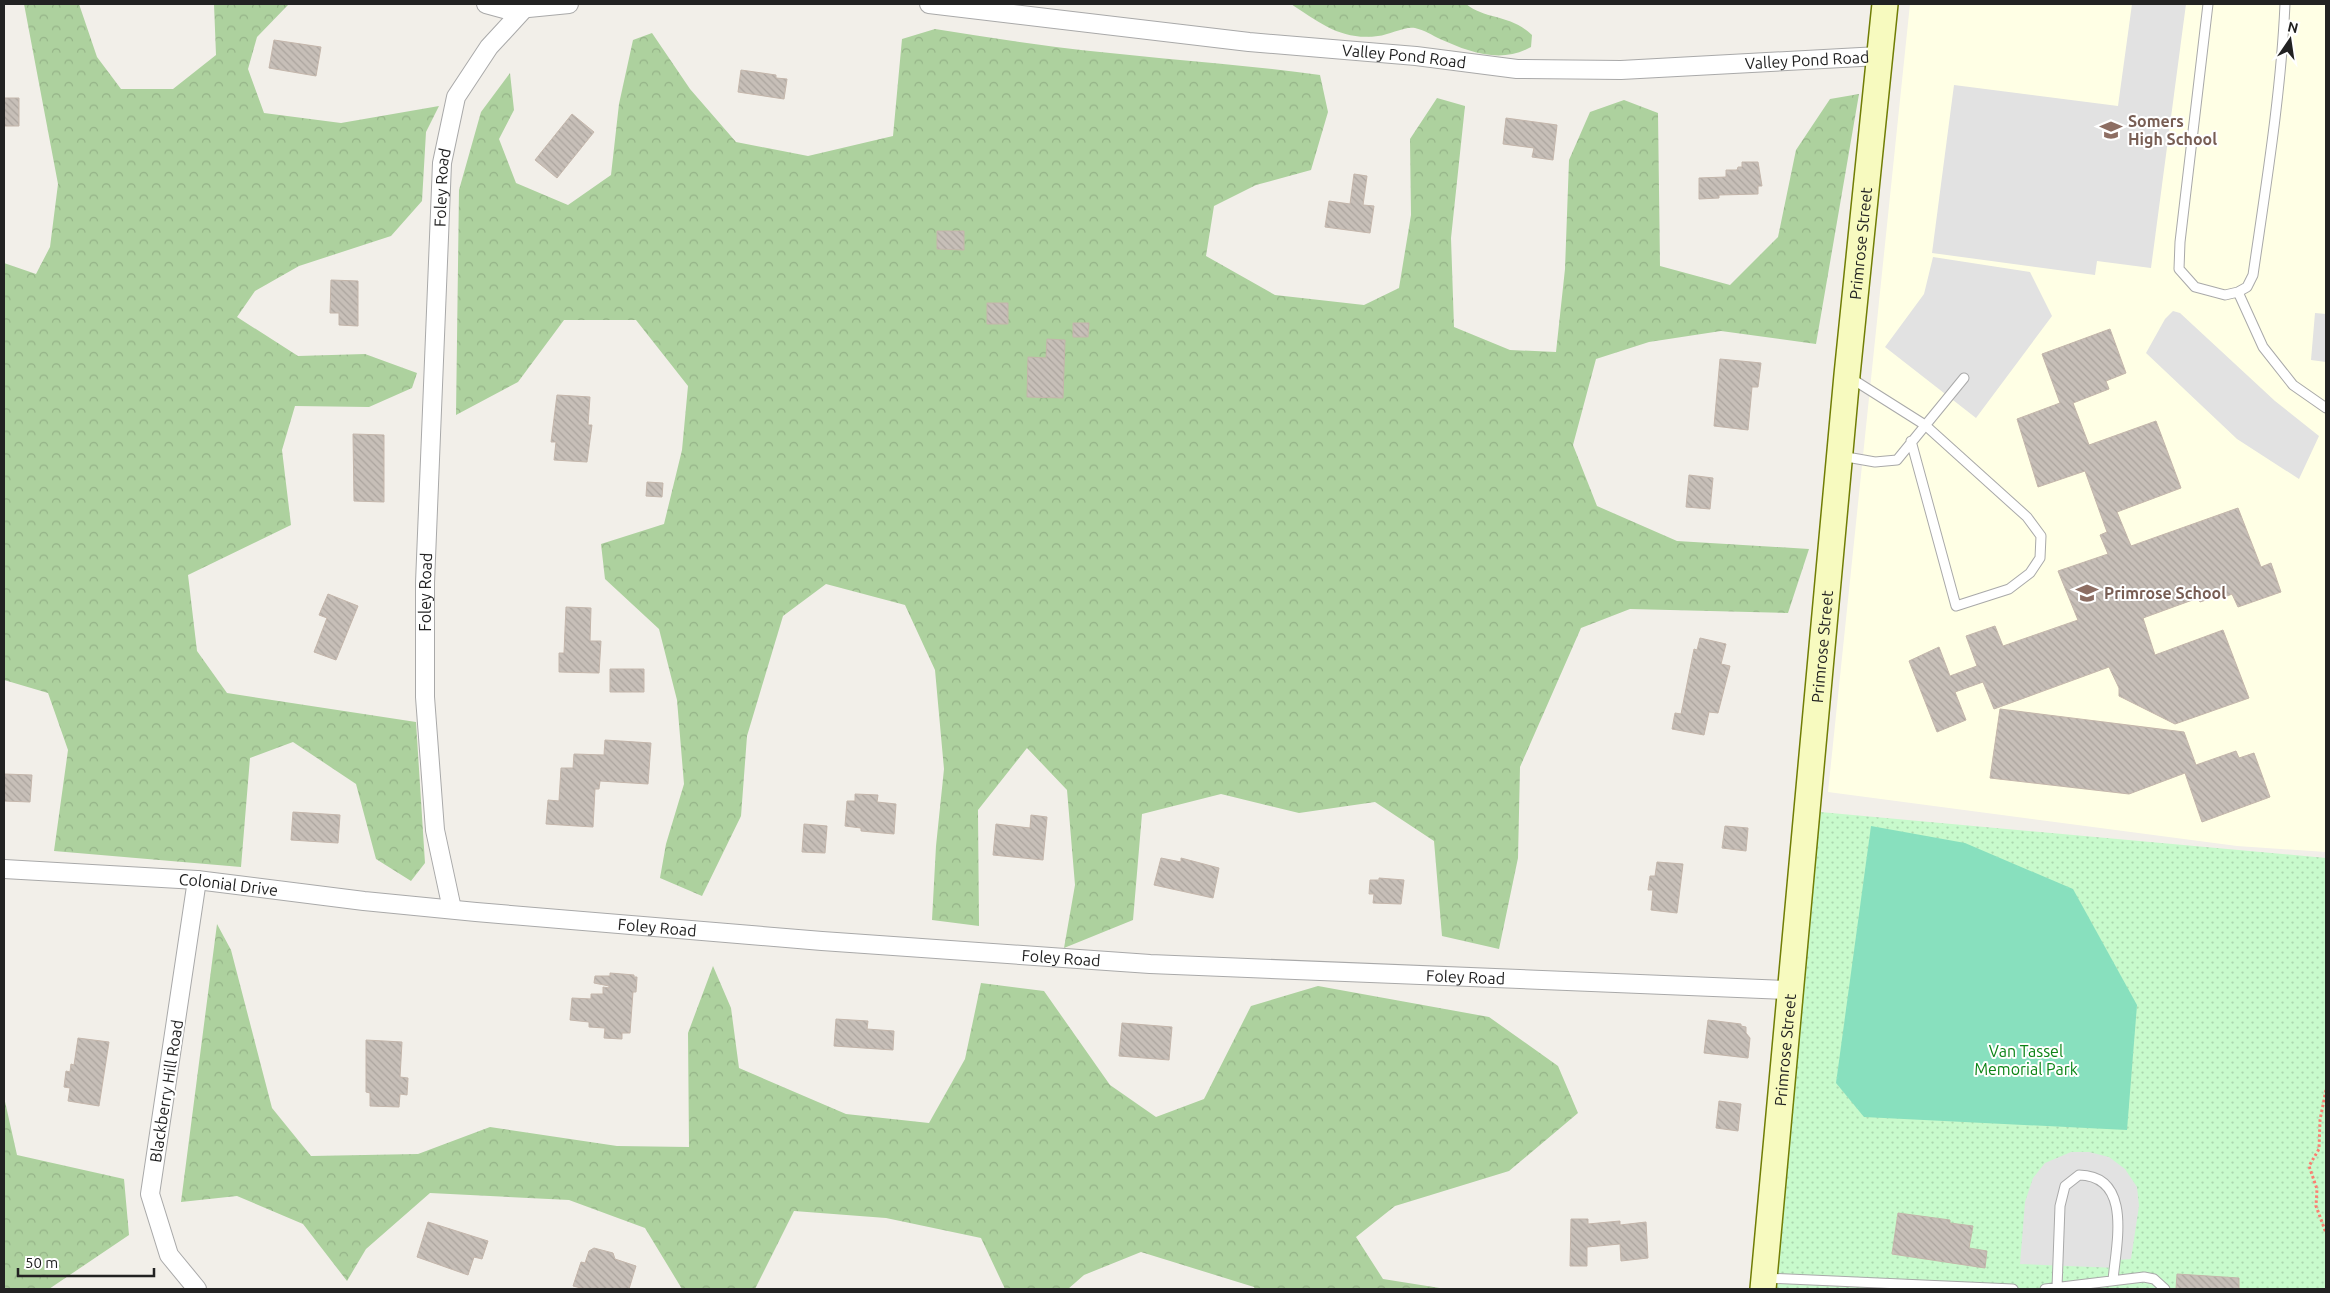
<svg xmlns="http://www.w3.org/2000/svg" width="2330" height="1293" viewBox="0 0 2330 1293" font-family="Ubuntu,sans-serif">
<defs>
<pattern id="forest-crowns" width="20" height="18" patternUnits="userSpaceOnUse" patternTransform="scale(1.25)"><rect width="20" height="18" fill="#add19e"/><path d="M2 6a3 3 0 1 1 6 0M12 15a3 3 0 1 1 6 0" fill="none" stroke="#95b388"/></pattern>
<pattern id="park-dots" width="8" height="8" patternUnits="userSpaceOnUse" patternTransform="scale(1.25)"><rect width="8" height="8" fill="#c8facc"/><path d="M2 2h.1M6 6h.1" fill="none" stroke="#acd6af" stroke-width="1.8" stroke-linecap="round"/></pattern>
<pattern id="building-back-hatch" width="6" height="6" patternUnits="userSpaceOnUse" patternTransform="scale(1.25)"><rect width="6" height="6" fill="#c7bfb8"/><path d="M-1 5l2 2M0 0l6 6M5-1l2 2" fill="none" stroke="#aba49e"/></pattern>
</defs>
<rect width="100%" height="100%" fill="#f2efe9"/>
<!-- education -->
<path fill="#ffffe5" d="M1910,4H2326V852L2237,846L1828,792Z"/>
<!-- forest -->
<path fill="url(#forest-crowns)" d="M24,4H79L97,57L121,89H173L216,55L214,4H289L257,37L248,69L264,113L341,123L439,106L426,132L422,201L391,236L299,266L255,291L237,317L298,356L365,354L417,373L412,388L369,407L295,406L282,450L291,525L188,575L197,651L227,693L416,722L425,863L411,881L376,859L356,784L293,742L250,758L241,867L54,851L68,750L48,693L4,680V263L36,274L50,247L58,184Z
M1291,4H1466C1486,20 1510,14 1532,35L1531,47C1501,64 1469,52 1440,39C1432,35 1424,30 1415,28C1405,26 1389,35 1378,36C1342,41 1320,23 1291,4Z
M935,29C975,35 1015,42 1056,47C1144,58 1232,63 1320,75L1328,112L1311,170L1256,185L1214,206L1206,256L1275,295L1364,305L1399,288L1411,215L1410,139L1437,98L1465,106L1451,238L1454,327L1510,350L1556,352L1565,269L1569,160L1590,112L1624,100L1658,113L1660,266L1730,285L1778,237L1796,150L1830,99L1859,94L1816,344L1721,331L1649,342L1596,359L1573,445L1597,506L1677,541L1809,549L1788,613L1630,609L1581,628L1520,767L1518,858L1499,949L1442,936L1434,841L1375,802L1299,813L1221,794L1142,814L1133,920L1064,948L1075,885L1067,790L1027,748L978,810L979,926L932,920L936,846L944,769L935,670L905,605L826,584L783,616L747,736L741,816L702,896L660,878L666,844L684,784L677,700L659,629L605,579L601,544L664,524L682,450L688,386L636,320H564L518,382L456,415L459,190L481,112L510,73L514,110L499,139L516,183L568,205L611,175L619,104L633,40L652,33L690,89L736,142L808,156L893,136L902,39Z
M217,924L231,950L272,1108L311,1156L418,1154L490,1127L617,1146L689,1147L688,1033L713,966L731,1008L739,1068L846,1114L929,1123L965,1059L981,983L1044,991L1110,1085L1156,1117L1204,1099L1251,1006L1318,986L1489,1017L1558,1066L1578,1113L1509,1171L1395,1206L1356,1237L1383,1279L1446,1289H1255L1254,1287L1141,1252L1084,1275L1068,1289H1005L981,1238L886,1218L794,1211L755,1289H682L645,1228L569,1200L430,1193L366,1249L347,1281L303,1224L237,1196L181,1202Z
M4,1097L17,1155L124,1179L129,1235L49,1289H4Z"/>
<!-- park -->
<path fill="url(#park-dots)" d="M1820,812L2326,858V1289H1775Z"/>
<!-- pitch -->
<path fill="#88e0be" d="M1871,826L1965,843L2073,889L2137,1005L2127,1130L1864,1117L1836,1083Z"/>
<!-- parking -->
<path fill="#e2e2e2" d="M2132,4H2186L2151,268L2097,261L2095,275L1932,253L1954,85L2118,106Z
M1933,257L2030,272L2052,316L1976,418L1885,347L1924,294Z
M2173,311L2180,313L2275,401L2319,436L2299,479L2237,439L2146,353L2165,319Z
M2315,313L2326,314V362L2311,360Z
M2071,1152H2089L2109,1157L2125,1169L2137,1187L2139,1206L2131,1259L2118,1260L2117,1268L2020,1264L2025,1202L2033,1178L2045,1163Z"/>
<!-- building -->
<path fill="url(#building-back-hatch)" stroke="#c4b6ab" d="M274,40L321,47L316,76L269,68Z
M741,70L776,75V78L787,79L784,99L738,92Z
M4,98H19V126H4Z
M572,114L594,132L557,178L535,160Z
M1506,118L1557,125L1553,160L1532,157L1534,148L1503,144Z
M1742,162H1758L1762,186H1758V194L1719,195V198L1699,199V178L1726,177V170H1737L1738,167H1742Z
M1354,174L1367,176L1363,205L1374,206L1370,233L1325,227L1329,201L1350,204Z
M937,231H964V250L937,249Z
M331,280L358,281V326L339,325V313H330Z
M987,303H1008V324H987Z
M1073,323H1089L1088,337H1073Z
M2110,329L2126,373L2106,381L2109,389L2073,403L2089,445L2156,421L2181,488L2117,512L2131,546L2238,508L2261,567L2271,563L2281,592L2238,607L2232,594L2223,598L2221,595L2200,602L2198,598L2143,618L2155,655L2223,630L2249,698L2175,724L2119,696V688L2109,667L1994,709L1983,682L1955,692L1966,720L1937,732L1909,661L1939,647L1950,676L1977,666L1966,636L1995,626L2003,646L2078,620L2058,571L2108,554L2100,535L2107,532L2085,471L2038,487L2017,419L2060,403L2042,354Z
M1047,339L1065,340L1063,398L1027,397L1028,357L1046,358Z
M1720,359L1761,363L1758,387H1752L1748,430L1714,426Z
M557,395L590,397L588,425H592L587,462L554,460L556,442H551Z
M353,434L384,435V502L354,501Z
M1689,475L1713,478L1710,509L1686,507Z
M647,482L663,483L662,497L646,496Z
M328,594L358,606L336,660L314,652L327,618L319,615Z
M566,607L591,608L590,641H601L599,673L559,672V653H564Z
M1700,638L1726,644L1721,664L1730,666L1718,713L1709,712L1704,735L1672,729L1675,713L1681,714L1694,649L1697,650Z
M610,669H644V692H610Z
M2000,709L2184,732L2196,765L2236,751L2239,758L2254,753L2270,797L2202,822L2185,773L2129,794L1990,778Z
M605,740L651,743L648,784L600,781L599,789H595L593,827L546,824L548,800L559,801L561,768H573L574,754L604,755Z
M4,774L32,775L30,802L4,801Z
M855,794L878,795L877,802L896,804L894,834L861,831V828L845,826L847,801H855Z
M293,812L340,815L338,843L291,840Z
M1031,815L1047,817L1043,860L993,855L996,824L1030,828Z
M804,824L827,826L825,853L802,852Z
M1725,826L1748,828L1746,851L1722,848Z
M1161,858L1181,862V858L1219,868L1213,898L1154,885Z
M1657,862L1683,864L1677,913L1651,910L1653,890H1648L1650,876H1655Z
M1379,878L1404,880L1401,904L1373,903L1374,894H1369L1370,880H1379Z
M610,973L634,975V977H637L636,992H633L630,1033H622V1039L604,1038L605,1028L589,1027V1022L570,1020L572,998L591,999V994H603V987L609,988V986L594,983L595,976H610Z
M836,1019L868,1021L867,1029L894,1031L893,1050L834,1046Z
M1708,1020L1741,1024V1026L1746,1027V1033L1750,1038L1748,1058L1704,1053Z
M1122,1023L1172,1027L1169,1060L1119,1056Z
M78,1038L109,1042L99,1106L68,1101L70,1088L64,1087L66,1071L70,1072L71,1064L74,1065Z
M366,1040L402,1042L400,1077L408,1078L407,1095L400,1094L399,1107L370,1106V1093L366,1092Z
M1719,1101L1741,1104L1738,1131L1716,1128Z
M1898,1213L1950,1220V1223L1973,1226L1969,1248L1987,1251L1985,1268L1892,1254Z
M1571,1219H1588V1224L1620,1221V1225L1646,1222L1648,1258L1621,1261L1620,1244L1587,1247V1266H1570Z
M428,1222L488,1241L482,1259L474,1257L468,1275L417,1257Z
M594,1248L613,1253L615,1259L636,1266L629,1289H585L573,1286L581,1262L585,1263L589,1251Z
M2177,1274L2239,1278V1289H2176Z"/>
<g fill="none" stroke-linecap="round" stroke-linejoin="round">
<!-- service casing -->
<g stroke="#a9a9a9" stroke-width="11">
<path id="service" d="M2208,4L2180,242L2179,269L2195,287L2225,295L2238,292L2247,287L2253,275C2266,185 2281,94 2285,4
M2238,292L2263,347L2293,385L2326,408
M1849,377L1925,425L2027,517L2041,536L2040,558L2030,573L2009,589L1956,606L1911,441
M1841,456L1875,462L1897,460L1964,378
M1765,1278L2013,1289
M2057,1288L2060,1206L2065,1186L2079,1175C2133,1176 2116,1245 2113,1280
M2045,1289L2144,1277L2154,1279L2165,1289"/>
</g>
<!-- minor casing -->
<g stroke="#a9a9a9" stroke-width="20">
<g id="minor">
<path d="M486,4L508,10L569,4"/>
<path id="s1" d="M929,4L1249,42L1416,56L1517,69L1621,70L1879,56"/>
<path id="s2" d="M4,869L197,880L364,901L476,912L822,941L1150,964L1789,990"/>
<path d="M197,880L150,1194L169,1255L197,1289"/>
<path id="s3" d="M452,909L435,830L425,697V583L442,163L456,97L489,47L524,9"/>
</g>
</g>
<!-- secondary casing -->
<g stroke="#707d05" stroke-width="28">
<g id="secondary">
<path id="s4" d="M1763,1289L1847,375L1885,4"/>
</g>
</g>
<!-- path -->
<path stroke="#fa8072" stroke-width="3" stroke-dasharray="2.5 2.5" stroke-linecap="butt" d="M2326,1090L2320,1120L2319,1149L2309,1166L2317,1189L2316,1206L2326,1233"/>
<!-- service -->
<use href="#service" stroke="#fff" stroke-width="9"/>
<!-- minor -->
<use href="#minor" stroke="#fff" stroke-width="18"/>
<!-- secondary -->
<use href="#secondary" stroke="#f7fabf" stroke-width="25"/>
</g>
<!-- icons -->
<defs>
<g id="school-bare" transform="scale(1.725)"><path d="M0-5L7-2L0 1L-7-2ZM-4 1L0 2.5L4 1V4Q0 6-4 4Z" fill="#8d6e63" stroke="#fff" stroke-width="2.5" paint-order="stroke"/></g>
</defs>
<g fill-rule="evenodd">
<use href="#school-bare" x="2111" y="130"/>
<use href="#school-bare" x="2087" y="593"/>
</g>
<g text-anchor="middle" stroke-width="4" stroke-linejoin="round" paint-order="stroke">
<!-- street labels -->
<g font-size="16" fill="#222" stroke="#fff">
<text dy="6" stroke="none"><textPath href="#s1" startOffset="478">Valley Pond Road</textPath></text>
<text dy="6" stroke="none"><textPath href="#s1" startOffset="882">Valley Pond Road</textPath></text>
<text dy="6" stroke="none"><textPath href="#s3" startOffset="724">Foley Road</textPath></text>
<text dy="6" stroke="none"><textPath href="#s4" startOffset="1050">Primrose Street</textPath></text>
<text dy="6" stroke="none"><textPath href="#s3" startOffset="319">Foley Road</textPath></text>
<text dy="6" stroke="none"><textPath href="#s4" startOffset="645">Primrose Street</textPath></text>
<text dy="6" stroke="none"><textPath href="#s2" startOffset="225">Colonial Drive</textPath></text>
<text dy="6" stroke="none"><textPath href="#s2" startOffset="656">Foley Road</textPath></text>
<text dy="6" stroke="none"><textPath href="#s2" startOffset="1061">Foley Road</textPath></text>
<text dy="6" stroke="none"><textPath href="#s2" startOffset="1466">Foley Road</textPath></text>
<text dy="6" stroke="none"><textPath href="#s4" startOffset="240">Primrose Street</textPath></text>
<text transform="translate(166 1091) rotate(-81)" y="6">Blackberry Hill Road</text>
</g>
<!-- education labels -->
<g font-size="16" font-weight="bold" fill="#785e54" stroke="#fff" text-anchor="start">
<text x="2128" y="127">Somers<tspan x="2128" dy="18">High School</tspan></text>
<text x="2104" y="599">Primrose School</text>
</g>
<!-- park labels -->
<g font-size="16" fill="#0c8416" stroke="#fff">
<text x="2026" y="1057">Van Tassel<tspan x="2026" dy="18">Memorial Park</tspan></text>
</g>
</g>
<!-- border -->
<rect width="2330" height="1293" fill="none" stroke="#222222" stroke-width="10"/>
<!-- north arrow -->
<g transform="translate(2290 40) rotate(13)" stroke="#ffffff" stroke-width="4" paint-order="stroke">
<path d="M0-4L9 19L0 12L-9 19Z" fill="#222222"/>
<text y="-8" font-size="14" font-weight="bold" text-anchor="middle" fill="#222222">N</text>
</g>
<!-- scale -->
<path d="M18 1268v8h136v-8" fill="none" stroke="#222222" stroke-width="2.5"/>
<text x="25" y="1268" font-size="15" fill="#222222" stroke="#ffffff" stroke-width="4" paint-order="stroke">50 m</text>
</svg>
